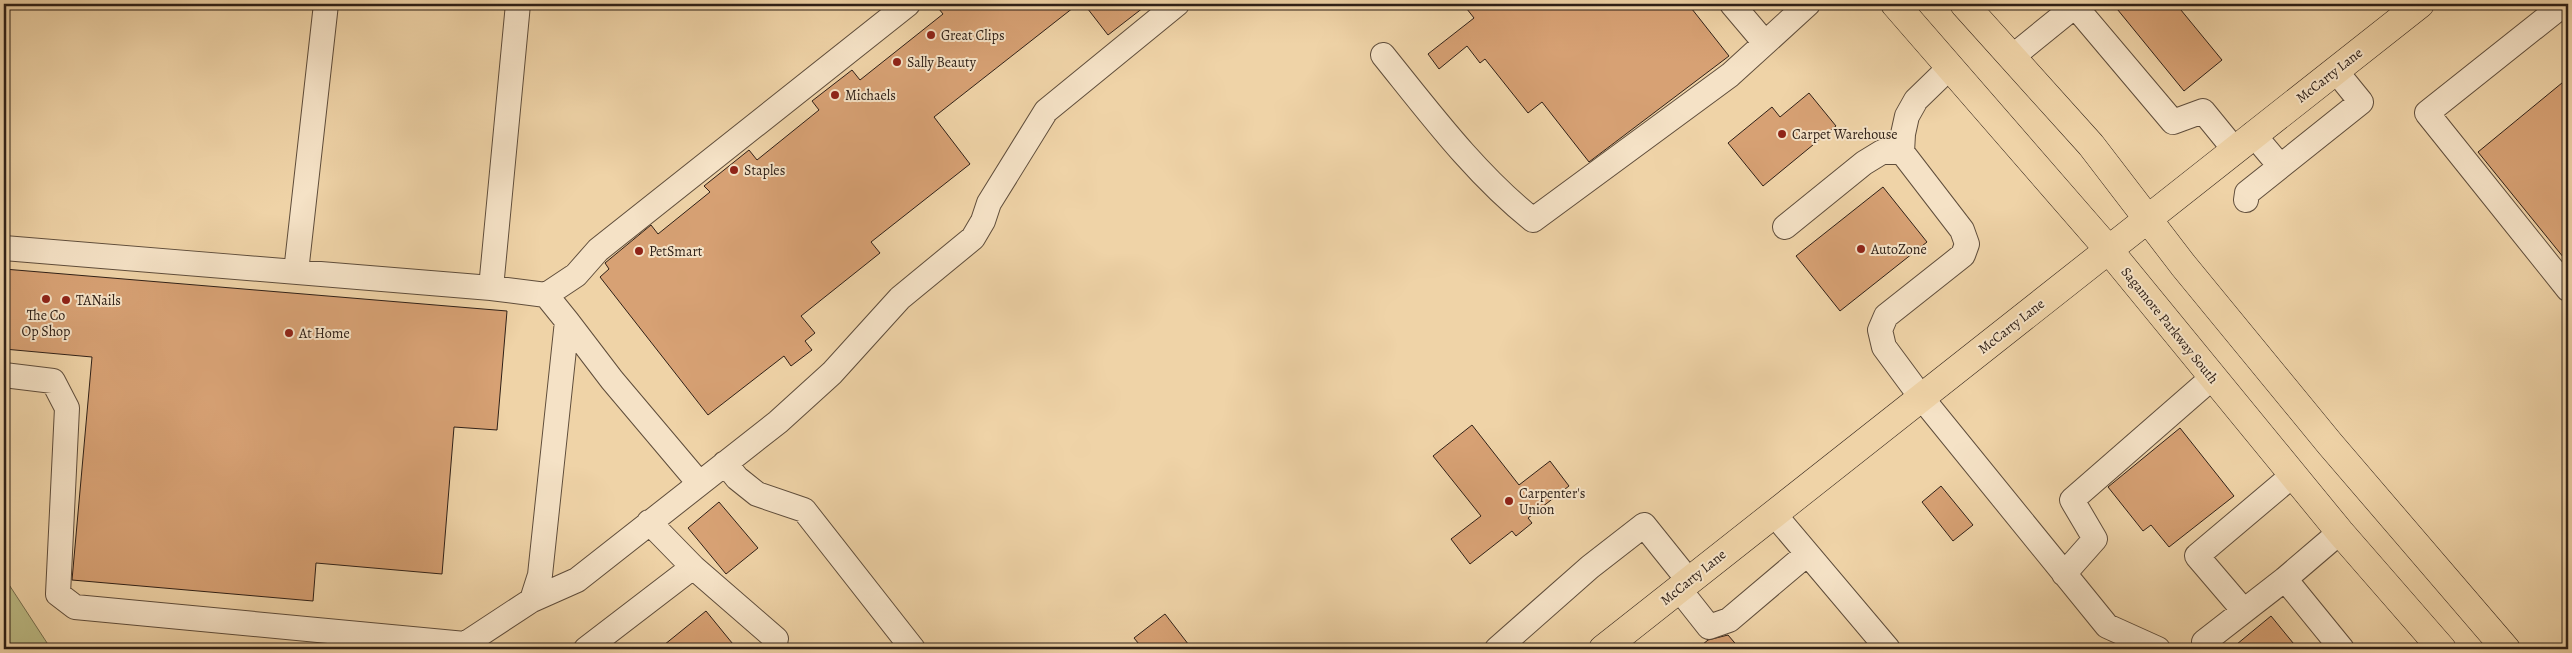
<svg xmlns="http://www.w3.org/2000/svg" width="2572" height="653" viewBox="0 0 2572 653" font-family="Alegreya,serif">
<rect width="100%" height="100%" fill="#efd3a7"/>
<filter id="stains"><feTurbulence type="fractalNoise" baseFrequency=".004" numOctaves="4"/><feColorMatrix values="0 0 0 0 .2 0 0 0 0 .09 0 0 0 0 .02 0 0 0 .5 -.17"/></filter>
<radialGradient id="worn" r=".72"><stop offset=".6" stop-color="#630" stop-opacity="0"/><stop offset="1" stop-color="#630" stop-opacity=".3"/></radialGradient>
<!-- green -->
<path fill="#bcbb85" stroke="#766e4e" d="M4,577L51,649H4Z"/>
<!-- building -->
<path fill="#d7a174" stroke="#2f2017" d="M935,4H1078L934,117L970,164L871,242L880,253L801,316L815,333L805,341L812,350L791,366L784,356L708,415L600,277L609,269L605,263L651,225L658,234L710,192L704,186L749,150L757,160L819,110L812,101L852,70L860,80L943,14Z
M1084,4H1148L1108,35Z
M1463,4H1688L1729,56L1589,162L1542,102L1528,113L1485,59L1480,63L1467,46L1439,69L1428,54L1474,18Z
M2113,4H2176L2222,60L2184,91Z
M2568,78V263L2478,152Z
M1809,93L1836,126L1763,186L1728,143L1772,107L1780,117Z
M1883,187L1927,242L1840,311L1796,256Z
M4,269L507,311L497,430L454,427L442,574L316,563L313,601L72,580L92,357L4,349Z
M1472,425L1519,485L1550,461L1569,486L1528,518L1532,523L1516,536L1512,531L1470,564L1451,539L1481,516L1433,456Z
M2180,428L2234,496L2169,547L2151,525L2143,531L2108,487Z
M1941,486L1973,525L1953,541L1922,502Z
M719,502L758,548L726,574L688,528Z
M706,611L737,649H659Z
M1165,614L1192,649H1143L1134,638Z
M2271,616L2298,649H2231Z
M1728,635L1740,649H1697L1708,640Z"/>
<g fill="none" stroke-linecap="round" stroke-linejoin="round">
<!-- minor casing -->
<g stroke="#5f4d3b" stroke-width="26">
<path id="minor" d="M1732,4L1765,43
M2564,4L2427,113L2568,289
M1383,55C1429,112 1475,174 1533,220L1730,75L1808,4
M2012,57L2075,6L2173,122L2203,111L2234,149
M1950,67L1916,100L1907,116L1903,134L1902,152L1962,230L1967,244L1963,255L1886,316L1880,330L1884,347L1921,397L2107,626L2158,649
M2253,134L2280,166
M2246,200L2247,193L2361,102L2335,70
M1785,227L1864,163L1882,152H1902
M4,248L491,288L546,295L567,321L540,575L532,600L465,644L75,607L58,594L67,408L53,381L4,375
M296,272L326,4
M491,288L518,4
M546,295L576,275L598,250L908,4
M567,321L612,380L699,483
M725,463L737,478L757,494L804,510L913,649
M1774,514L1888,649
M649,522L693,567
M2340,532L2285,579L2342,649
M2064,574L2095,539L2072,500L2213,377
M1679,589L1709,627L1729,620L1807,554
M532,600L577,580L778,422L832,373L900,298L973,238L983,221L989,203L1046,111L1177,4
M2244,611L2197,556L2293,475
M586,649L693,567L776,639
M1497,649L1590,567L1644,525L1689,581
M2210,649L2204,642L2285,579"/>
</g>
<!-- major casing -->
<g stroke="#2f2017" stroke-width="29">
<path id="major" d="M1895,4L2108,249L2340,532L2442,649
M1964,4L2091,145L2183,265L2330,444L2506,649
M1603,649L2420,4"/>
</g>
<!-- minor -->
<use href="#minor" stroke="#f5e2c6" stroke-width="24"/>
<!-- major -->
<use href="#major" stroke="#efd3a7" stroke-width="28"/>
</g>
<!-- markers -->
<g fill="#8f2418" stroke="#f5e2c6" stroke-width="2">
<circle cx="931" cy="35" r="5"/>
<circle cx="897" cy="62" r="5"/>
<circle cx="835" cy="95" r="5"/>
<circle cx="1782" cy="134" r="5"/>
<circle cx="734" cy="170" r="5"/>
<circle cx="1861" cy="249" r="5"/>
<circle cx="639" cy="251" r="5"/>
<circle cx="46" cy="299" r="5"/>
<circle cx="66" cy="300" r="5"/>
<circle cx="289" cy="333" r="5"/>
<circle cx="1509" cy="501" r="5"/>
</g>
<g text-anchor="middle" stroke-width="4" stroke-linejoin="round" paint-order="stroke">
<!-- poi labels -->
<g font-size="14" fill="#2f2017" stroke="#f5e2c6" text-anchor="start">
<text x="941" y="40">Great Clips</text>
<text x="907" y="67">Sally Beauty</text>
<text x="845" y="100">Michaels</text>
<text x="1792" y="139">Carpet Warehouse</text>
<text x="744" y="175">Staples</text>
<text x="1871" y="254">AutoZone</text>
<text x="649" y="256">PetSmart</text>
<text x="76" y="305">TANails</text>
<text x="46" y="320" text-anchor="middle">The Co<tspan x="46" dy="16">Op Shop</tspan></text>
<text x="299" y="338">At Home</text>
<text x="1519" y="498">Carpenter's<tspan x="1519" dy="16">Union</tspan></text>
</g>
<!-- street labels -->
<g font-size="14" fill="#2f2017" stroke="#f5e2c6">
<text transform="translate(2329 75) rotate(-38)" y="5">McCarty Lane</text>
<text transform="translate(2170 325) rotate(51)" y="5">Sagamore Parkway South</text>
<text transform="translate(2011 326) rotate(-38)" y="5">McCarty Lane</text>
<text transform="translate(1693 577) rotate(-39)" y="5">McCarty Lane</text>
</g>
</g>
<!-- margin -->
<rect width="2572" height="653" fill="none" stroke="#efd3a7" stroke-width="20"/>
<rect x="5" y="5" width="2562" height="643" fill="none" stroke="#2f2017" stroke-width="2.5"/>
<rect x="10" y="10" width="2552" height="633" fill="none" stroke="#2f2017"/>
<rect width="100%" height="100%" filter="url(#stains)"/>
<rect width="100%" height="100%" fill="url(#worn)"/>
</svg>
